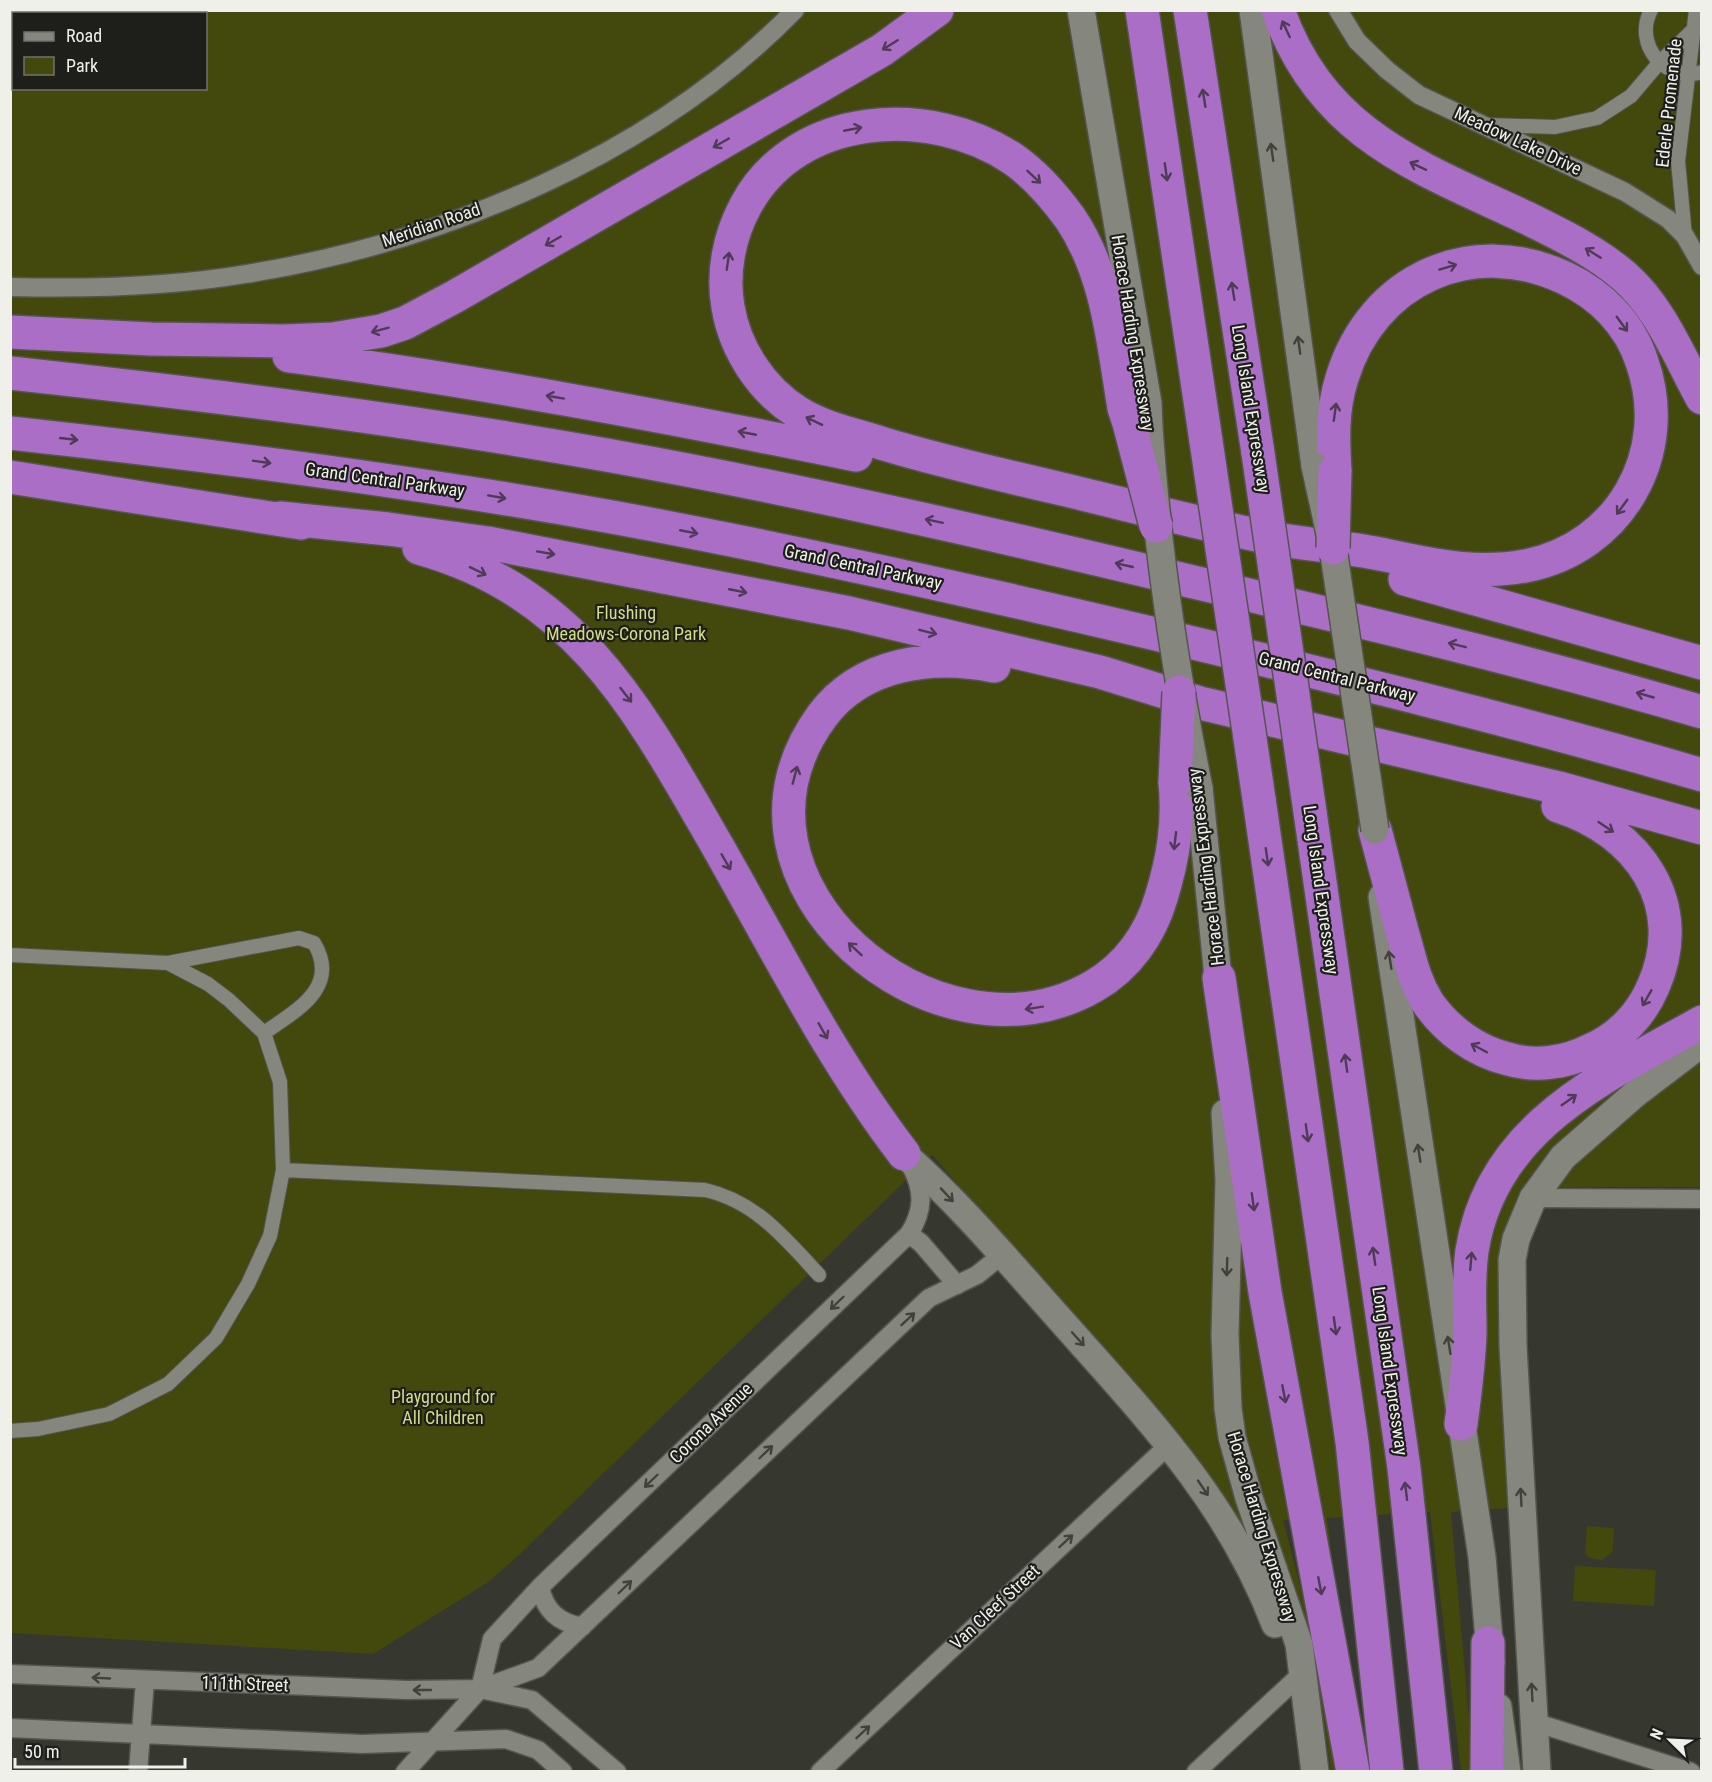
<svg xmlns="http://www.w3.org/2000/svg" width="1712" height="1782" viewBox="0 0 1712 1782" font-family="'Roboto Condensed',sans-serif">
<rect width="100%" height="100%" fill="#36372f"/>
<!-- green -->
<path fill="#43480d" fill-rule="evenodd" d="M11,11H1701V1187H1537L1513,1346L1522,1507L1451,1512L1469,1719V1771H1461L1430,1512L1327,1518L1335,1584L1317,1518L1283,1520L1305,1604L1339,1771H1331L1319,1690L1265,1521L1234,1523L1202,1464L932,1155L518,1556L487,1583L373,1654L11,1633ZM14,14H206V88H14Z
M1587,1526L1614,1528L1613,1551L1603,1560L1589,1558L1585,1553Z
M1575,1566L1656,1570L1654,1606L1573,1601Z"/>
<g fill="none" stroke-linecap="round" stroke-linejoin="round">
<!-- pedestrian casing -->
<g stroke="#54554e" stroke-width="16">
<path id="pedestrian" d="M1651,10C1633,44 1665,83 1702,72
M1488,125L1555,127L1597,118L1631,96L1659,63L1695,28
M1685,236L1678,161L1696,10
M10,955L168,963L208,984L229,1000L264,1033L280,1082L283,1170L270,1236L248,1284L216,1338L168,1384L109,1414L38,1429L10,1431
M168,963L299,938L314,943C341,988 295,1011 264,1033
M283,1170L705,1190C755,1201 785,1238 819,1275"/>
</g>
<!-- minor casing -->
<g stroke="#54554e" stroke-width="21">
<path id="minor" d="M1338,10L1357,41L1387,70L1419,95L1625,192L1668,219L1685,236L1702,266
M10,287C89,289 169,287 246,274C445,242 653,155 795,10
M1533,1198L1702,1199
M909,1234L921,1243L957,1285
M540,1587C545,1611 558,1622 582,1627
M10,1674L407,1690L480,1689L532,1700L617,1772
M480,1689L492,1639L540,1587L909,1234C924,1210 924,1191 911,1166
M1534,1722L1691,1772
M10,1728L362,1744L506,1739L538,1750L563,1772
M138,1772L145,1680
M405,1772L480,1689L538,1668L929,1298L977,1275L1003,1254
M820,1772L1171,1443
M1196,1772L1295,1680"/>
</g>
<!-- secondary casing -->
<g stroke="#54554e" stroke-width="30">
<path id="secondary" d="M1081,10L1148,403L1149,427
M1253,10L1315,466
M1199,788L1220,997
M1382,897L1482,1557L1491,1663
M1225,1113L1229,1180L1225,1335L1228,1408L1232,1437L1249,1498L1299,1644L1315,1772
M904,1154C960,1204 1008,1261 1058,1317C1144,1414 1228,1500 1275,1624
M1498,1707L1507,1772
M1537,1772L1513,1346L1512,1260L1516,1239L1533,1198L1563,1157L1635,1094L1702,1043"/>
</g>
<!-- motorway casing -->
<g stroke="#54554e" stroke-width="36">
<path id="motorway" d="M1142,10L1206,441
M1190,10L1258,453
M1278,10C1322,135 1419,167 1527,218C1561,235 1595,251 1624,276C1660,307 1679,356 1702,398
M10,332L151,339L284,341L333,339L381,331L405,323L454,297L882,50L937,10
M289,356C479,381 668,417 856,455
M10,373C212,395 413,420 612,456C806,491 997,535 1189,581C1361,621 1532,662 1702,712
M1129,423L1124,408C1113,343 1108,274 1070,218C1054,196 1036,175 1013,159C931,104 797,111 746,205C729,236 722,273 728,307C735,349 761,389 797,412C824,429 854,434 884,444C944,462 1005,476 1066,490C1137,507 1210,527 1282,540C1313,545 1344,547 1375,553C1425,563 1473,576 1525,566C1620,548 1674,453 1642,362C1630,324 1601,295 1565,278C1472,234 1372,279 1342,378C1332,409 1333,439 1335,471
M10,433C212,455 413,481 612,517C792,550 969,590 1147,632C1333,676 1518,721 1702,775
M10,477L301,523
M280,518L388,529L488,543L849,613L1100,672L1200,703L1559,788L1702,828
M419,548C580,593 641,714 718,847C777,951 832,1060 904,1154
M1405,579L1702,663
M994,666C933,654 862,662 822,716C701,881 936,1078 1094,986C1127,967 1150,935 1161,898C1173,859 1179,824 1175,782
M1259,799L1352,1442L1387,1772
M1310,812L1404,1468L1436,1772
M1375,830C1384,864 1393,897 1402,931C1410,957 1413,979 1428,1003C1447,1030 1475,1051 1508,1059C1535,1067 1566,1063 1591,1050C1619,1038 1641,1015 1653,987C1690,904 1638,831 1558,806
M1219,978L1265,1292L1353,1772
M1461,1424C1465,1394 1469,1364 1470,1333C1470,1306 1468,1278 1472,1251C1491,1126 1605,1077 1702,1022
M1487,1772L1488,1643"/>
</g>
<!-- pedestrian -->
<use href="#pedestrian" stroke="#85867d" stroke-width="14"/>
<!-- minor -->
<use href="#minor" stroke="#85867d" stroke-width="18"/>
<!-- secondary -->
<use href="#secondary" stroke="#85867d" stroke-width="27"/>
<!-- motorway -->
<use href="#motorway" stroke="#ab6ec6" stroke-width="33"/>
<!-- secondary-bridge casing -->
<g stroke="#54554e" stroke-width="30" stroke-linecap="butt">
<path id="secondary-bridge" d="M1149,427C1157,549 1175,669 1199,788
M1315,466L1333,548L1375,830"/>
</g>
<!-- motorway-bridge casing -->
<g stroke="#54554e" stroke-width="36" stroke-linecap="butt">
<path id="motorway-bridge" d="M1129,423L1156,526
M1206,441L1259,799
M1258,453L1310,812
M1333,548L1335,471
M1175,782L1179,692"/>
</g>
<!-- secondary-bridge -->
<use href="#secondary-bridge" stroke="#85867d" stroke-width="27"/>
<!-- motorway-bridge -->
<use href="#motorway-bridge" stroke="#ab6ec6" stroke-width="33"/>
</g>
<!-- one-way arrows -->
<defs><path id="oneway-shaft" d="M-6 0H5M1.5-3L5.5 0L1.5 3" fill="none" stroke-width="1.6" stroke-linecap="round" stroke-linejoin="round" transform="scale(1.5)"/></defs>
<g stroke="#4f3a57">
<use href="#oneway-shaft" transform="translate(1286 29) rotate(-115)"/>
<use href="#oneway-shaft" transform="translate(890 45) rotate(148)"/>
<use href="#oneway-shaft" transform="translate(1204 98) rotate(-99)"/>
<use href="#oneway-shaft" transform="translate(853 129) rotate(-11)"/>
<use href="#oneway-shaft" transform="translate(721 143) rotate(150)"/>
<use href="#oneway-shaft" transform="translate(1418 166) rotate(-155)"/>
<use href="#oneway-shaft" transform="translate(1166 172) rotate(82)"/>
<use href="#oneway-shaft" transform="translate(1034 177) rotate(43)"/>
<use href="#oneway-shaft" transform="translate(553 241) rotate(150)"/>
<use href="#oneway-shaft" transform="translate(1593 253) rotate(-148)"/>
<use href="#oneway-shaft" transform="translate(728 261) rotate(-82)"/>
<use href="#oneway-shaft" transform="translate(1448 267) rotate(-17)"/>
<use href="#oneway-shaft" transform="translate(1233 291) rotate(-99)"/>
<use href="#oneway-shaft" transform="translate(1622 324) rotate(54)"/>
<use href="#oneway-shaft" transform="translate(380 330) rotate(165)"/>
<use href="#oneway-shaft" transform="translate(555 397) rotate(-170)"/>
<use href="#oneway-shaft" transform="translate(1335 412) rotate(-82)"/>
<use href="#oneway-shaft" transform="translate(814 421) rotate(-155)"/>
<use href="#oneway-shaft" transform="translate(747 433) rotate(-169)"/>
<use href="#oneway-shaft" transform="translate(69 439) rotate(6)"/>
<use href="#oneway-shaft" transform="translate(262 462) rotate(8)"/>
<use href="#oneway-shaft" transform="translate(497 497) rotate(10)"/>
<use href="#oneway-shaft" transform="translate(1622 507) rotate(126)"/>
<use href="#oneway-shaft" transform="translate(934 521) rotate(-168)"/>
<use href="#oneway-shaft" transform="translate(689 532) rotate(11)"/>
<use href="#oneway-shaft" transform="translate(546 553) rotate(10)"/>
<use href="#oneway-shaft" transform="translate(1124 565) rotate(-167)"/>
<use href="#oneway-shaft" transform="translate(478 571) rotate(26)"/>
<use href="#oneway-shaft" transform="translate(738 591) rotate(11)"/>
<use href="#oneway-shaft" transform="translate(928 632) rotate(14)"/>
<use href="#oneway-shaft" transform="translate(1457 645) rotate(-166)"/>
<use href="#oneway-shaft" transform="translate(626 695) rotate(52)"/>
<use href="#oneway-shaft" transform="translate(1645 695) rotate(-164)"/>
<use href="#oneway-shaft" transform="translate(795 775) rotate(-75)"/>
<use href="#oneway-shaft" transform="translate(1606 827) rotate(34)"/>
<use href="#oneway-shaft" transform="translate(1175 841) rotate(97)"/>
<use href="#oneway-shaft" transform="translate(1267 857) rotate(82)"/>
<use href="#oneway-shaft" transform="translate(726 862) rotate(60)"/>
<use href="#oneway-shaft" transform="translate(855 949) rotate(-137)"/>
<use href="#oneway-shaft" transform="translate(1647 998) rotate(120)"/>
<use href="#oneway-shaft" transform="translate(1034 1008) rotate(171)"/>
<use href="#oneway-shaft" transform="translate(823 1031) rotate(60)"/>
<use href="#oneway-shaft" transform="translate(1479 1048) rotate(-152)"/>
<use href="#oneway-shaft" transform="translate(1346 1063) rotate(-98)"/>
<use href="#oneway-shaft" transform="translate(1569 1100) rotate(-35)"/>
<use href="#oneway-shaft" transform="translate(1307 1133) rotate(82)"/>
<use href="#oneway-shaft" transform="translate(1253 1202) rotate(82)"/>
<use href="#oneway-shaft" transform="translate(1374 1256) rotate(-98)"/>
<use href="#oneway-shaft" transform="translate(1471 1261) rotate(-85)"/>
<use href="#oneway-shaft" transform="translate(1335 1326) rotate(82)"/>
<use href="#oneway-shaft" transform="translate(1284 1394) rotate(79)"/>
<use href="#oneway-shaft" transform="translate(1406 1491) rotate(-97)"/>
<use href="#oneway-shaft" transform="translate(1320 1586) rotate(79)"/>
</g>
<g stroke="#42423d">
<use href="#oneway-shaft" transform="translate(1272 152) rotate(-98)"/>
<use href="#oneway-shaft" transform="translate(1299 345) rotate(-98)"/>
<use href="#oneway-shaft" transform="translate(1390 960) rotate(-99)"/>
<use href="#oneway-shaft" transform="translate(1419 1153) rotate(-99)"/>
<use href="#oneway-shaft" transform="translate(947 1195) rotate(47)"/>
<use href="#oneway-shaft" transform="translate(1227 1267) rotate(92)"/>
<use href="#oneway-shaft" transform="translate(837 1303) rotate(136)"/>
<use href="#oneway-shaft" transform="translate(908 1319) rotate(-43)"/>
<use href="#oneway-shaft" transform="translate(1078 1339) rotate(48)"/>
<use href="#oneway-shaft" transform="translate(1449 1345) rotate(-99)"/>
<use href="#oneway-shaft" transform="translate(766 1452) rotate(-44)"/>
<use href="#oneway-shaft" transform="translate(651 1481) rotate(136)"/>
<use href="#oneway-shaft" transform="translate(1203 1488) rotate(56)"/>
<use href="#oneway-shaft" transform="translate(1521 1497) rotate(-93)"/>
<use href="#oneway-shaft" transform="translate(1066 1541) rotate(-43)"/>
<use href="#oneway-shaft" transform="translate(625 1587) rotate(-44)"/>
<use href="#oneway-shaft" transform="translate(101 1678) rotate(-177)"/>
<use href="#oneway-shaft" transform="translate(422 1690) rotate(180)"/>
<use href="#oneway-shaft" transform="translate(1532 1692) rotate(-93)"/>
<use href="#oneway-shaft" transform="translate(863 1732) rotate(-43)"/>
</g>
<g text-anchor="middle" stroke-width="4.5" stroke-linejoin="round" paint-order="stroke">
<!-- street labels -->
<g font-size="18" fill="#eff0ea" stroke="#1e1e1b">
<text transform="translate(1669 103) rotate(-84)" y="6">Ederle Promenade</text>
<text transform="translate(1518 141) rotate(25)" y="6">Meadow Lake Drive</text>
<text transform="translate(431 225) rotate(-19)" y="6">Meridian Road</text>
<text transform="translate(1133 333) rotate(81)" y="6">Horace Harding Expressway</text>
<text transform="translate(1251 409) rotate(81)" y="6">Long Island Expressway</text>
<text transform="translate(385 480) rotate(8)" y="6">Grand Central Parkway</text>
<text transform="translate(863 567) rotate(12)" y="6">Grand Central Parkway</text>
<text transform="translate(1337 677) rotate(14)" y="6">Grand Central Parkway</text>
<text transform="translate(1206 867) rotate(-97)" y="6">Horace Harding Expressway</text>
<text transform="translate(1321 890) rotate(82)" y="6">Long Island Expressway</text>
<text transform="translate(1390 1371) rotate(82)" y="6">Long Island Expressway</text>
<text transform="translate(711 1423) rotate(-44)" y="6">Corona Avenue</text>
<text transform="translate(1262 1527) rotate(73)" y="6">Horace Harding Expressway</text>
<text transform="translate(995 1607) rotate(-43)" y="6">Van Cleef Street</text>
<text transform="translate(245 1684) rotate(2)" y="6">111th Street</text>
</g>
<!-- park labels -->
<g font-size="18" fill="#d3dd87" stroke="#1e1e1b">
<text x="626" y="619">Flushing<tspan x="626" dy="21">Meadows-Corona Park</tspan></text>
<text x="443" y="1403">Playground for<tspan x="443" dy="21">All Children</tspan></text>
</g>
</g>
<!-- border -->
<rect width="1712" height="1782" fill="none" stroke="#eff0ea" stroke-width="24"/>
<!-- legend -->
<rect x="12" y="12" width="195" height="78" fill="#1e1e1b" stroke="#72726e" stroke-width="1.5"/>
<rect x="24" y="32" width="30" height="9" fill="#85867d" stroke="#72726e" stroke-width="1.5"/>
<text x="66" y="42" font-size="18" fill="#eff0ea">Road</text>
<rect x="24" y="57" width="30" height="18" fill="#43480d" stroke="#72726e" stroke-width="1.5"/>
<text x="66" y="72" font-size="18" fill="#eff0ea">Park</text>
<!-- north arrow -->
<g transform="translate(1670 1740) rotate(294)" stroke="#1e1e1b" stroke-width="4.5" paint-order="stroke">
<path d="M0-4.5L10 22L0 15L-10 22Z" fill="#eff0ea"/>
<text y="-9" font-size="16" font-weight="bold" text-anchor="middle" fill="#eff0ea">N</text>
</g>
<!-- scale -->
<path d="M15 1758v9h170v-9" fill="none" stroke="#eff0ea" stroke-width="3"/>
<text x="24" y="1758" font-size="18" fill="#eff0ea" stroke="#1e1e1b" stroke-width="4.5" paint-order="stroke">50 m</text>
</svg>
